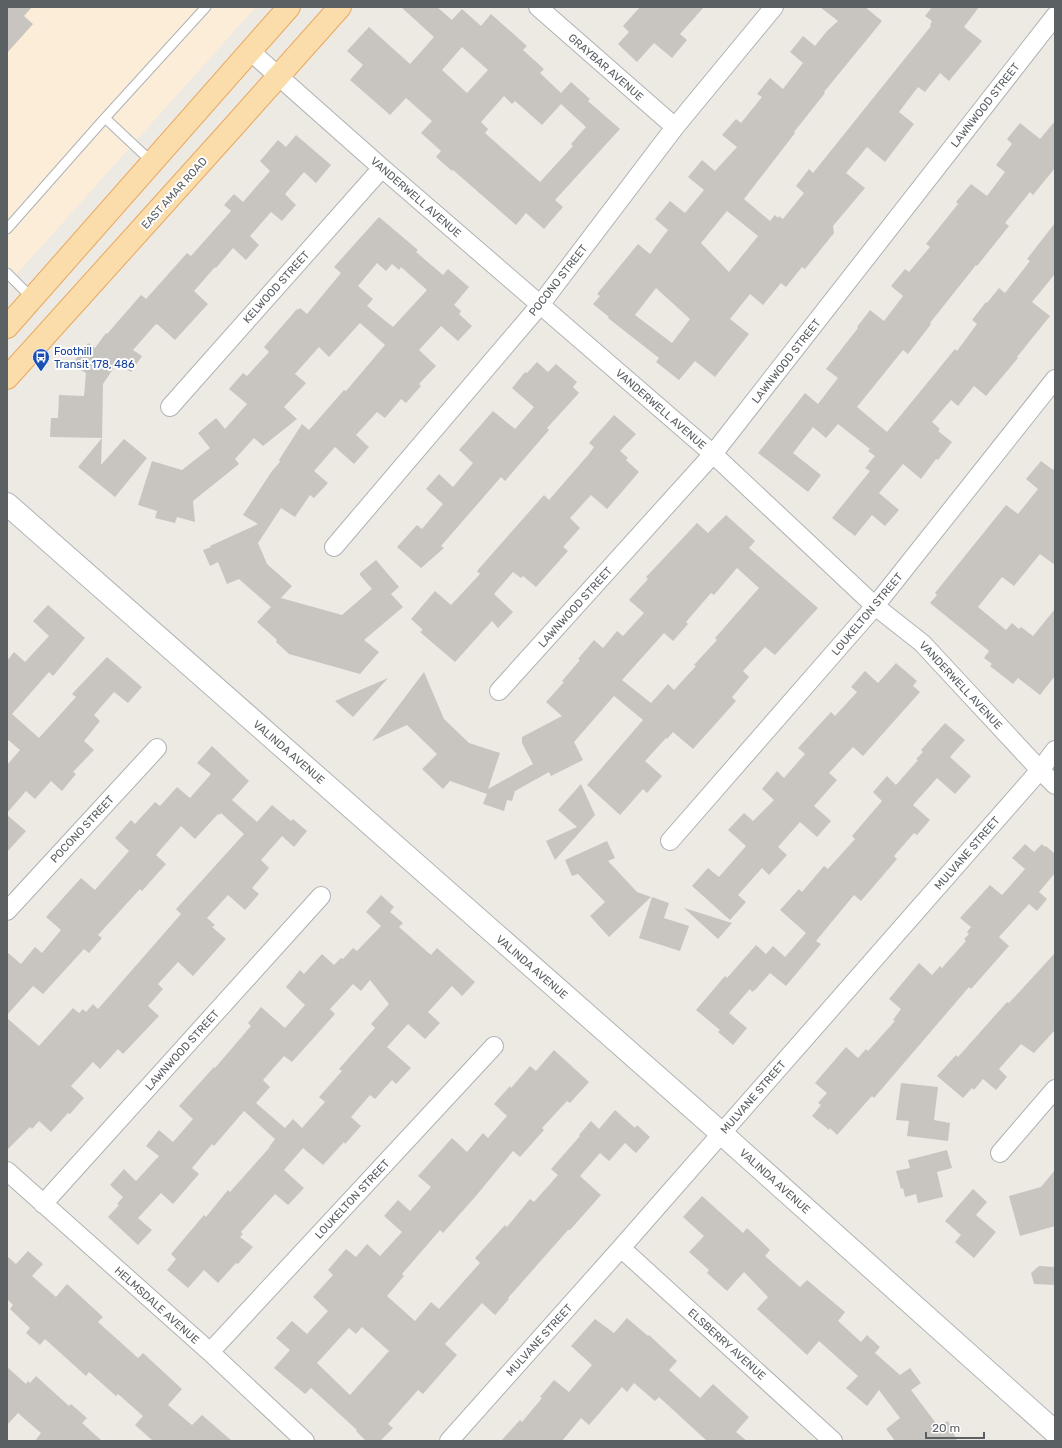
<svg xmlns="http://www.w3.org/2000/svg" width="1062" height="1448" viewBox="0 0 1062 1448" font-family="Rubik,sans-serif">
<rect width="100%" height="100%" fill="#ede9e3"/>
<!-- commercial -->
<path fill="#fcedd9" d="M7,7H256L7,285Z"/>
<!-- building -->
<path fill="#c8c4c0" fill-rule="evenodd" d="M7,7H32L24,16L33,24L7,53Z
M401,7H437L452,20L462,9L481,26L491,14L527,46L523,50L544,69L540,73L561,93L571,82L590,99L588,101L620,129L555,200L563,207L544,229L526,213L516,225L453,170L452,171L436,157L441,151L421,133L432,121L406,98L390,115L350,80L363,65L347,51L369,27L410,64L434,37ZM462,47L488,70L467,93L442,70ZM504,96L512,104L515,101L542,125L561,104L586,127L571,144L573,146L540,182L485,133L488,129L481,122Z
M640,7H704L680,34L687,40L672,58L654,43L637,62L618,44L629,32L623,26Z
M820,7H865L882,21L824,92L825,93L794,132L795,133L744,199L770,221L775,215L778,218L779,216L783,219L804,193L796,186L809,169L813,173L931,26L930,25L932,21L925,16L932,7H979L964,27L982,41L949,81L940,73L925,92L918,87L899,112L914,124L885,162L867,147L846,173L865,188L833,226L834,233L805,269L802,267L786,287L781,283L763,305L750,294L730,319L749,334L715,377L695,361L679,380L656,362L659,358L608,318L609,317L593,304L600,296L597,294L638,244L650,254L668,230L655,219L670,201L685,213L704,190L688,177L702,160L715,171L737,147L722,135L736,119L741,123L762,97L757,94L770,78L783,89L803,63L790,52L803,36L815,46L827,31L838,21ZM727,211L758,236L729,272L701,243ZM656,288L690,319L672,343L635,315Z
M1055,121V168L1033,195L1030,192L1005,223L1009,226L977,266L976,265L930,323L931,324L908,354L903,350L857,407L887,432L955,349L957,351L977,324L972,320L986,302L987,303L999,288L1005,293L1030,261L1027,259L1055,223V274L1032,302L1050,316L1017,357L1018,358L986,396L974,386L958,406L951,400L932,422L940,429L938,431L952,442L938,460L936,459L921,479L903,464L879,493L899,510L885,526L872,515L855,536L832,518L870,471L865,468L875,456L868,451L870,449L838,424L826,438L813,427L793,453L821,475L808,492L758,453L805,393L818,404L838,378L826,369L858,328L857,327L870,310L884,321L903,296L891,286L905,269L909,272L930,247L926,244L958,204L956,202L971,184L987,196L1005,172L996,165L1012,144L1007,139L1020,123L1040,139Z
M296,135L331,165L316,183L304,172L285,194L296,205L282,221L271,212L250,236L259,245L246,260L233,248L216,268L215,267L194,291L208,304L175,340L157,324L155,325L133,350L142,356L131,372L117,363L103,384L102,438L50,437L51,418H58L59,395L84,396L86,373L81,370L84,366L75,360L88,343L95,348L106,333L107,334L141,295L146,299L187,253L191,256L231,211L224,205L234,194L243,202L270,171L260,161L278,140L286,147Z
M379,217L418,250L416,252L443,275L448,269L469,287L454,305L461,311L459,314L472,326L458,341L441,326L419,350L436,366L419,384L421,386L406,403L401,399L385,418L377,412L356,435L369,447L354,464L335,447L314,471L328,483L314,498L310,495L295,517L281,508L258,543L267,564L292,586L281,598L342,615L372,589L360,575V573L376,560L399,587L391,594L403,607L364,640L379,652L360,674L289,654L276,642L277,640L257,622L271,607L239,579L227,584L218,562L210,566L203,550L211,547L210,546L258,524L243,515L272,471L280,462L279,460L302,424L309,430L344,390L346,391L385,345L360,323L329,357L319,347L295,374L306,383L284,407L297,419L263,446L254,438L235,459L239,464L193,501L195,522L177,517L175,523L155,518L157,511L138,505L152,461L182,470L210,448L198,433L216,418L225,429L247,404L229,389L243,373L247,376L269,352L264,347L297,309L298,310L300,308L307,314L341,273L334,267ZM377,263L386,271L392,264L399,270L401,267L427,290L393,327L367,306L373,299L358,286Z
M537,362L548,372L556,364L577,382L573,387L579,393L547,428L549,430L505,481L501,477L441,546L444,548L421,568L397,547L417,525L422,529L443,504L426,489L439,474L453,487L473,463L459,450L493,411L515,429L534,407L512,388L525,372L527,373Z
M614,415L636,434L620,451L628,458L626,460L639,472L607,509L591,495L570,518L580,528L563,547L568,551L536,587L523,576L521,578L513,572L494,594L513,612L498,628L492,621L455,662L420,632L423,630L411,619L435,591L451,605L480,574L477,571L544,495L549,500L589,454L594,447L589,443Z
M102,438L101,465L124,439L147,458L115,497L78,467Z
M1041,461L1053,470L1055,467V565L1040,554L1014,586L1002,577L978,607L1006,630L1012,623L1019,629L1021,627L1033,636L1055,609V676L1040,695L1018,678L1013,684L990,666L992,664L984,658L989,651L930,603L937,595L935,593L1006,505L1018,514L1038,489L1026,479Z
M726,515L755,541L749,548L818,608L775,655L765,647L743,671L749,677L732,697L736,701L693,749L673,732L667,739L666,738L645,761L662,776L647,793L643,789L620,815L587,785L643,720L614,696L574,742L583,760L551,776L549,772L515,791L512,801L507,800L504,811L483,804L487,794L450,781L443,789L422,769L437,754L407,725L372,741L424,672L444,719L469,743L500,753L488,789L533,764L522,743V737L562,716L546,702L564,682L562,681L580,660L578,659L594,640L603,648L617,631L623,636L644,613L629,600L648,579L646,577L697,523L708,533ZM737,568L759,588L715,638L717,640L694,665L696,666L674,690L668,684L651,703L622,680L664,633L673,641L688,624L686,622L711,593L714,595Z
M48,605L85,638L53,676L49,672L12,714L39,738L76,697L72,694L107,657L142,687L128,703L114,692L94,715L100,721L84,741L94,750L73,772L76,774L62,791L51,781L35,799L26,791L7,813V765L20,750L7,739V661L14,652L25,662L49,636L33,621Z
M896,663L917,681L913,686L920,692L863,756L853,747L829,773L837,780L814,806L831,821L817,837L800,822L778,847L787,855L769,875L762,868L738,895L746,902L730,920L692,886L708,868L719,877L746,846L728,830L744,813L753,821L774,800L762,789L777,771L784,778L805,754L798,748L831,712L835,716L857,692L851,687L865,671L878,683Z
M388,678L353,717L335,701Z
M945,723L965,740L950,757L971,776L955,794L937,778L913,805L930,820L917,835L914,833L894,856L897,859L861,901L854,895L816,941L821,944L786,986L770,973L756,989L752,992L750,989L729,1013L747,1028L733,1045L718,1032L720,1030L696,1010L725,976L727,978L756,945L766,954L773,946L785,957L806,933L780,910L799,889L802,892L824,866L828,869L855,839L852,836L882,801L873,792L887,776L896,785L918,760L916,759L923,752L921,750Z
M212,746L249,781L232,800L257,822L272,805L291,821L293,819L307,831L294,847L282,836L261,860L269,868L252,888L259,894L245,910L228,895L207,918L215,925L212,927L226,939L193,976L178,962L158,984L163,989L148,1006L159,1016L123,1054L118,1049L100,1069L93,1062L71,1086L84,1098L70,1114L68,1113L51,1132L39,1121L32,1129L30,1127L7,1150V1018L39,1046L73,1008L79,1013L83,1009L86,1012L93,1004L98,1009L181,914L176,909L244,834L221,813L219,815L218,814L195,839L181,826L156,855L166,864L142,891L140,889L98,935L102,938L89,953L84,949L43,994L33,986L7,1015V952L21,964L35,947L42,953L61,930L46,917L81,878L95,890L129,851L115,838L131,820L135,824L155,802L160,806L177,787L190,798L211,774L197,763Z
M581,784L595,815L555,860L546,841L577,827L558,810Z
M7,815L26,831L7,852Z
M607,841L615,858L608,861L637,892L651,897L609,937L590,916L605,902L578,874L572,876L565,860Z
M1025,844L1034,852L1042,844L1045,847L1046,846L1055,854V873L1039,892L1047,899L1037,911L1029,904L999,937L1009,946L971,989L969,987L874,1098L872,1096L837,1135L830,1128L829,1130L812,1116L821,1105L818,1103L827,1093L815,1083L846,1047L858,1058L866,1049L868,1051L895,1021L893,1020L901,1009L889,999L919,963L932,975L940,966L942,968L966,941L964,939L969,934L967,932L971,927L960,918L990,885L1002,895L1025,869L1012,858Z
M381,895L394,907L390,912L403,923L399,927L431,955L437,948L475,982L462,996L452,986L428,1012L440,1023L425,1039L408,1024L387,1047L411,1068L396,1084L392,1080L375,1099L370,1095L351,1117L361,1126L345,1144L344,1142L323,1165L303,1148L284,1170L304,1188L288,1205L275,1194L241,1232L243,1234L240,1237L253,1247L238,1264L236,1263L218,1283L204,1270L188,1288L167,1270L176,1259L171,1254L204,1215L206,1217L228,1190L230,1192L270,1147H269L275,1139L244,1111L214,1146L212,1144L192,1168L199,1174L173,1204L161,1193L138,1218L152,1230L138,1245L108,1217L119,1205L117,1204L123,1197L110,1185L124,1169L136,1181L159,1156L146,1146L159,1130L173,1142L193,1119L179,1106L214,1067L215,1068L251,1026L248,1023L261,1007L285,1028L305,1005L286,987L300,970L304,974L322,954L334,965L341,958L343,959L353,948L357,951L381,926L366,912ZM370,980L389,1004L371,1024L375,1028L339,1069L342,1071L319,1097L325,1102L302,1128L293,1119L285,1128L256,1103L270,1087L263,1080L284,1056L292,1062L310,1042L335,1014L330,1009L353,984L361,991Z
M652,897L669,903L664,918L689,926L680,951L639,938Z
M684,908L732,923L718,939Z
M1055,953V1030L1034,1053L1021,1044L999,1069L1007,1077L996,1090L983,1079L974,1090L972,1088L963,1098L937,1076L956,1055L958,1057L1007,1002L1009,1003Z
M554,1050L589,1082L570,1103L567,1101L542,1128L544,1130L520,1157L513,1151L475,1197L443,1233L440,1230L402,1274L404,1276L387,1296L415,1321L431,1302L439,1309L480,1263L475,1258L505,1225L507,1227L530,1199L534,1202L558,1175L551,1169L580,1136L579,1135L591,1121L599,1129L615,1110L635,1128L637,1125L650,1137L636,1153L625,1143L609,1161L600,1153L580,1176L601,1195L570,1230H568L508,1298L509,1299L495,1315L482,1303L445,1344L457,1355L423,1394L418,1390L388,1424L393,1428L380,1441H366L356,1431L357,1430L311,1388L305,1394L274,1368L290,1350L276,1338L292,1321L307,1334L328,1311L313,1297L333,1275L328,1270L346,1249L356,1257L367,1244L380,1256L402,1232L384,1216L398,1200L410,1211L431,1187L418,1176L452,1138L467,1152L483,1133L488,1138L507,1116L494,1104L510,1086L511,1088L530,1066L536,1071ZM362,1327L389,1351L350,1395L317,1363L349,1328L356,1334Z
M901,1083L938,1087L934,1120L950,1123L948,1141L907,1136L909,1121L896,1120Z
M947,1150L952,1168L937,1172L943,1197L918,1203L916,1194L905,1197L903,1188L901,1189L896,1171L910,1168L908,1160Z
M1055,1170V1226L1020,1236L1009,1196L1041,1187Z
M973,1189L987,1202L976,1215L996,1232L974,1258L955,1242L961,1235L945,1221Z
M702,1196L743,1233L747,1228L763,1243L770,1250L765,1256L800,1287L807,1280L845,1312L838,1321L861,1342L867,1335L880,1347L875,1353L900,1375L910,1368L921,1383L911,1390L938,1426L948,1421L957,1441H895L886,1429L900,1418L879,1390L867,1406L846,1388L858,1376L819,1341L807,1355L757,1309L768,1297L744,1272L727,1291L707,1273L709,1270L689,1252L704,1236L683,1217Z
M28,1251L43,1264L32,1276L56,1297L67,1284L103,1317L98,1322L138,1358L143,1353L182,1389L168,1405L192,1425L202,1415L232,1441H153L135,1425L143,1416L118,1394L116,1396L89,1372L86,1376L45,1339L40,1345L26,1333L30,1328L10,1309L13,1305L7,1299V1256L16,1264Z
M1039,1266L1055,1267V1285L1034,1284L1031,1273Z
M627,1318L648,1336L649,1335L677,1361L669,1370L700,1398L713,1384L749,1417L736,1432L747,1441H707L659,1397L655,1401L634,1383L627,1392L622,1387L589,1425L581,1418L562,1441H501L520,1420L522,1422L542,1398L540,1397L554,1380L569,1392L592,1365L571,1346L595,1319L614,1333Z
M7,1367L26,1384L28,1381L30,1383L36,1376L69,1406L71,1404L87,1418L82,1423L102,1441H35L41,1433L18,1413L7,1425Z"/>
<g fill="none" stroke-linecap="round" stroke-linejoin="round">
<!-- lane casing -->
<g stroke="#aeb2b5" stroke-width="11">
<path id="lane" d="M105,118L206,7
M7,229L105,118L152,162
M7,273L32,298"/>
</g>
<!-- street casing -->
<g stroke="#aeb2b5" stroke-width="20">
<path id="street" d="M538,7L675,127
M250,51L382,168L713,454L875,606L922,643L1040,770L1055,785
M170,407L382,168
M334,547L540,305L675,127L774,7
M499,691L713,454L1055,16
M670,841L875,606L1055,379
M7,911L157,748
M1000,1153L1055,1089
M7,1171L210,1352L305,1441
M43,1204L321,896
M621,1248L833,1441
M210,1352L494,1046
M449,1441L621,1248L1040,770L1055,750"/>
</g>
<!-- secondary casing -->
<g stroke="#afb4b7" stroke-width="24">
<path id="secondary" d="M7,504L721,1133L1055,1432"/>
</g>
<!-- primary casing -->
<g stroke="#e9a75f" stroke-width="24">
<path id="primary" d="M7,327L289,7
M7,378L234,126L340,7"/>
</g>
<!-- lane -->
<use href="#lane" stroke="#fff" stroke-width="9"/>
<!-- street -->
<use href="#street" stroke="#fff" stroke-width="18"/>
<!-- secondary -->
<use href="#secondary" stroke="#fff" stroke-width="22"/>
<!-- primary -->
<use href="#primary" stroke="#faddaa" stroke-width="22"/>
</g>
<!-- icons -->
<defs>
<g id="bus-pin" transform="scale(0.9)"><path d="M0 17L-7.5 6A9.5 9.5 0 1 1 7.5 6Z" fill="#1a4fb4" stroke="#fff"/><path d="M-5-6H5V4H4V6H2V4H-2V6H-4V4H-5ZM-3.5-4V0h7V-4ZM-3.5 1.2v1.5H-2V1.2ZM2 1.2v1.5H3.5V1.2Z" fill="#fff"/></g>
</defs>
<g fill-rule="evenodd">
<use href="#bus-pin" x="41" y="357"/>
</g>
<g text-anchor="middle" stroke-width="4" stroke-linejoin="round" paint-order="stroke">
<!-- street labels -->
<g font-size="11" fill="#5b6063" stroke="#fff">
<text transform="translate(606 67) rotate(41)" y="4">GRAYBAR AVENUE</text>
<text transform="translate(985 105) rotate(-52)" y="4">LAWNWOOD STREET</text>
<text transform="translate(174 193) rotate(-48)" y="4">EAST AMAR ROAD</text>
<text transform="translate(416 197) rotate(41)" y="4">VANDERWELL AVENUE</text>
<text transform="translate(558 280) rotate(-52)" y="4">POCONO STREET</text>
<text transform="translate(276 287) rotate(-48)" y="4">KELWOOD STREET</text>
<text transform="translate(786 361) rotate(-52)" y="4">LAWNWOOD STREET</text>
<text transform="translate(661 409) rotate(41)" y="4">VANDERWELL AVENUE</text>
<text transform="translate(575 607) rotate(-48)" y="4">LAWNWOOD STREET</text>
<text transform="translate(867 614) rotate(-50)" y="4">LOUKELTON STREET</text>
<text transform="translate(961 685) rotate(47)" y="4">VANDERWELL AVENUE</text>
<text transform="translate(289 752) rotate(41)" y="4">VALINDA AVENUE</text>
<text transform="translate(82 829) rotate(-47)" y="4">POCONO STREET</text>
<text transform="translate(967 853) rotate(-49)" y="4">MULVANE STREET</text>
<text transform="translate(532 967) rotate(41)" y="4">VALINDA AVENUE</text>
<text transform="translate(182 1050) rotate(-48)" y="4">LAWNWOOD STREET</text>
<text transform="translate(753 1097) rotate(-49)" y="4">MULVANE STREET</text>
<text transform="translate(775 1181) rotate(42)" y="4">VALINDA AVENUE</text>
<text transform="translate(352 1199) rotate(-47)" y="4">LOUKELTON STREET</text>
<text transform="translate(157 1305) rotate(42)" y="4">HELMSDALE AVENUE</text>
<text transform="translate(539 1340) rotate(-48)" y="4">MULVANE STREET</text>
<text transform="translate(727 1344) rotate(42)" y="4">ELSBERRY AVENUE</text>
</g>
<!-- transit labels -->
<g font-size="11" fill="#164399" stroke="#fff" text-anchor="start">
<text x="54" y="355">Foothill<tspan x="54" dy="13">Transit 178, 486</tspan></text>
</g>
</g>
<!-- border -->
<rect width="1062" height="1448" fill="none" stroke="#5b6063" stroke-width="16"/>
<!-- scale -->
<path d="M926 1432v6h58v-6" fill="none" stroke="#5b6063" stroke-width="2"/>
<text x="932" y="1432" font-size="12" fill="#5b6063" stroke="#ffffff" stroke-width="3" paint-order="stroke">20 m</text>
</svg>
